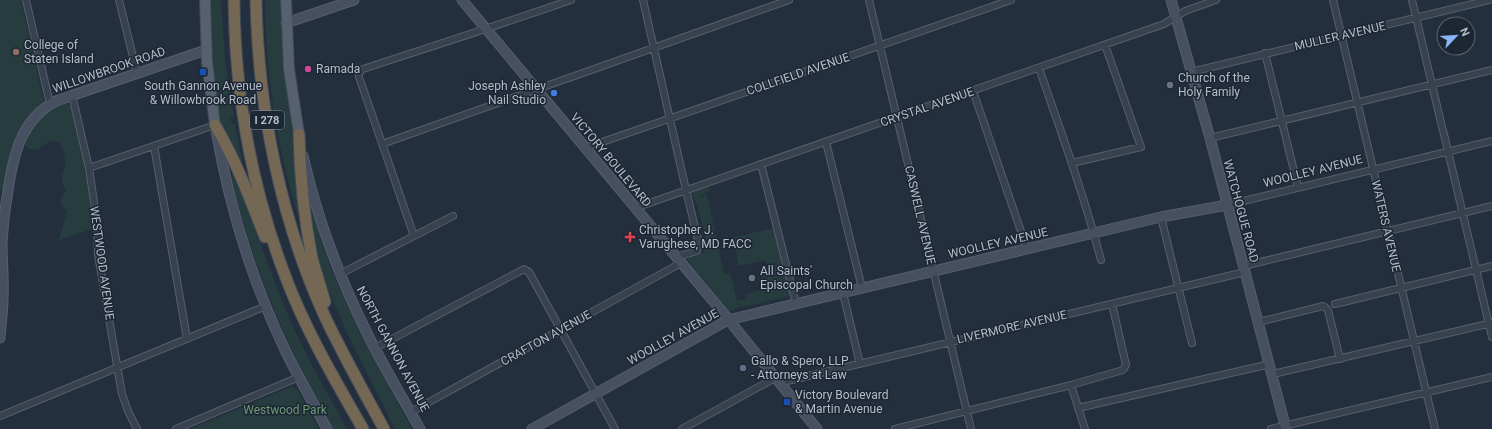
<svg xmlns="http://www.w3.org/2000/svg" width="1492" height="429" viewBox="0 0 1492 429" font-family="Roboto,sans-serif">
<rect width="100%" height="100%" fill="#242f3e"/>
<!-- green -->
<path fill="#263c3f" d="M1,0H21L44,103C39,107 34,111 30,116C12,136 8,164 4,190L0,191V1Z
M209,0H221L225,59L234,117L230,118L232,124H235L243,164L242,167C232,150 223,133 218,114C209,77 211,37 209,0Z
M265,0H281L283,54L296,165L300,216L298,215C276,146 266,73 265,0Z
M66,104L72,105L83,150L94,225L92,229L59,240L67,211C58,202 59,200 66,191C64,187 62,183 62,179C62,174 64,171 65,167C66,158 64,141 53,141C47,141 42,148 37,150L29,149L24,145C31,126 44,106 66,104Z
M232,174H234C253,220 268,267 287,313C304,353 326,391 347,429H332L316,400L317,399C284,337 257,274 239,206C236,197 230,183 232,174Z
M306,185C313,213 320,240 330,266C353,323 383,376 412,429H395L347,333L319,269Z
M709,186L710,191L700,196L701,197L711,193L707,195L724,274L730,273L739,308L728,311L687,259L688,256L704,253L702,245L707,244L697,204L695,202L692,194L695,191Z
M774,228L789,296L740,308L738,301L747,299L746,294L761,290L758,279L762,278L761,274L768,272L766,260L780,257L739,266L734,244H729L727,239Z
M293,386L294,388L296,387L319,429H190Z"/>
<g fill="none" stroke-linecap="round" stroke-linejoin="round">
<!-- street casing -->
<g stroke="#565f6c" stroke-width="8">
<path id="street" d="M26,0L50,104
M119,0L137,73
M643,0L686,190L699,244L697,251L676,257
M869,0L971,429
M1333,0L1435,429
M1412,0L1442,127
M1265,53L1298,187
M1039,68C1061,132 1084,195 1101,260
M1191,72L1489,0
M973,91L1027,249
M72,95L89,168L97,223L98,255L122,394L128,411L137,429
M1443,130L1492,337
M1210,138L1492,70
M826,142L862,288
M382,144L789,0
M154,146L187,339
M585,148L1011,0
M1072,163L1141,147L1105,45
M761,164L796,304
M89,168L215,125
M1227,205L1492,141
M635,208L1164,24L1185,11L1216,0
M1161,217L1192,343
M414,236L359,77V73L363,69C433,46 502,24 571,0
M1244,266L1492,206
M340,274L453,216
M843,293L860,364
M1335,304L1492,266
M1259,322L1323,306L1325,307L1328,310L1340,359
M375,348L524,269L529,272L615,429
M1273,374L1492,323
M779,383L1245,272
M1071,385L1085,429
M1078,408L1270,364
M411,412L681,263
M0,416L266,306
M176,429L299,377
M682,429L775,378
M895,429L1071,385L1123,370L1126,365L1112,304
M1271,429L1492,377"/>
</g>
<!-- secondary casing -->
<g stroke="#565f6c" stroke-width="11">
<path id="secondary" d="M462,0L724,314L817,429
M1171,0L1210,138L1286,429
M286,23L354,0
M216,130C229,206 252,281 286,352C299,378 313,403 327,429
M303,156C317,217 339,277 367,333C383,366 402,397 420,429
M0,338C1,324 3,311 3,298C4,280 2,261 2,243C3,226 5,208 8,191C13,156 21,119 56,101L206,50
M532,429L728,320L1161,217L1227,205"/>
</g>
<!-- primary casing -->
<g stroke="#414a57" stroke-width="12">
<path id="primary" d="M205,0L207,62L215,125
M286,0L289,69L299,134"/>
</g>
<!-- highway casing -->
<g stroke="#434c59" stroke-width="13">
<path id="highway" d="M234,0C235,94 252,190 286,278C306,331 335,380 363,429
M256,0C258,108 280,218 325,317C343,355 364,392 384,429
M215,125C236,160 250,199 265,237
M299,134C300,175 304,218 312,258C316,273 321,288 325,302"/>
</g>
<!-- street -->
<use href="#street" stroke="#38414e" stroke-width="6"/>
<!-- secondary -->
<use href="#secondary" stroke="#465061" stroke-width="9"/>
<!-- primary -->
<use href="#primary" stroke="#56606e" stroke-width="10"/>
<!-- highway -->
<use href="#highway" stroke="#746855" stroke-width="11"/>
</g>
<!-- markers -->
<circle fill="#8d6e63" stroke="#1d2633" stroke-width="1.5" cx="16" cy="52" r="4"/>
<circle fill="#d1479c" stroke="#1d2633" stroke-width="1.5" cx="308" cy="69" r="4"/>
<g fill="#1a4fb4" stroke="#1d2633" stroke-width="1.5">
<rect x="199" y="68" width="8" height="8" rx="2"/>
<rect x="783" y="398" width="8" height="8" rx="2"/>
</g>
<g fill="#6b7280" stroke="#1d2633" stroke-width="1.5">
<circle cx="1170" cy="85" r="4"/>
<circle cx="752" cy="278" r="4"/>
</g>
<circle fill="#3f7fe0" stroke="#1d2633" stroke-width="1.5" cx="554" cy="93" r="4"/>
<path fill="#e0444e" stroke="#1d2633" stroke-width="1.5" d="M628 231h4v4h4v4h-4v4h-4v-4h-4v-4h4z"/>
<circle fill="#5c6f8a" stroke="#1d2633" stroke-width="1.5" cx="743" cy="368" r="4"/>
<g text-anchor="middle" stroke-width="3" stroke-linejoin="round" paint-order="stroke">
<!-- shield labels -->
<rect fill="#1d2633" stroke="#878f9c" stroke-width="1" x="250" y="111" width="34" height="18" rx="3"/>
<g font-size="11" font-weight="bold" fill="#b4bcc9">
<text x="267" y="124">I 278</text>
</g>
<!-- street labels -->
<g font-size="12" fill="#b4bcc9" stroke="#1d2633">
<text transform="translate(1340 36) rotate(-13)" y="4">MULLER AVENUE</text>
<text transform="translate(109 70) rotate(-19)" y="4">WILLOWBROOK ROAD</text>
<text transform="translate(798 74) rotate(-19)" y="4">COLLFIELD AVENUE</text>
<text transform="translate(927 107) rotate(-19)" y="4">CRYSTAL AVENUE</text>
<text transform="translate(611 160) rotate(50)" y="4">VICTORY BOULEVARD</text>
<text transform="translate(1313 171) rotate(-14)" y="4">WOOLLEY AVENUE</text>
<text transform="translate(1241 211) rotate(75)" y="4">WATCHOGUE ROAD</text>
<text transform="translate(920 215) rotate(77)" y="4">CASWELL AVENUE</text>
<text transform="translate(1386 226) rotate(77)" y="4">WATERS AVENUE</text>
<text transform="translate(998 243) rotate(-13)" y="4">WOOLLEY AVENUE</text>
<text transform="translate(102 263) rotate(82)" y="4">WESTWOOD AVENUE</text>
<text transform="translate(1012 327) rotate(-13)" y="4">LIVERMORE AVENUE</text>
<text transform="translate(673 337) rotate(-29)" y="4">WOOLLEY AVENUE</text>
<text transform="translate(546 338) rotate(-29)" y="4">CRAFTON AVENUE</text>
<text transform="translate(393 349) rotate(62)" y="4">NORTH GANNON AVENUE</text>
</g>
<!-- poi labels -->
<g font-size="12" fill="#b4bcc9" stroke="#1d2633" text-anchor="start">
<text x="24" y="49">College of<tspan x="24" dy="14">Staten Island</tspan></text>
<text x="316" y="73">Ramada</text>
<text x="1178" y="82">Church of the<tspan x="1178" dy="14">Holy Family</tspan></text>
<text x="203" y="90" text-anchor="middle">South Gannon Avenue<tspan x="203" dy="14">&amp; Willowbrook Road</tspan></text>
<text x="546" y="90" text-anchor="end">Joseph Ashley<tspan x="546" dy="14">Nail Studio</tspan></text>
<text x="639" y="234">Christopher J.<tspan x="639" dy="14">Varughese, MD FACC</tspan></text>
<text x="760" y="275">All Saints'<tspan x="760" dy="14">Episcopal Church</tspan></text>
<text x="751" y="365">Gallo &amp; Spero, LLP<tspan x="751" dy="14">- Attorneys at Law</tspan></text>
<text x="795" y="399">Victory Boulevard<tspan x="795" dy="14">&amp; Martin Avenue</tspan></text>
</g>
<!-- park labels -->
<g font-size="12" fill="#6b9a76" stroke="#1d2633">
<text x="285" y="414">Westwood Park</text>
</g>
</g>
<!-- north arrow -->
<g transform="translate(1456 36) rotate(65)"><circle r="19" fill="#1d2633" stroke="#59626f"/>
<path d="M0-3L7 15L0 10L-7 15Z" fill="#8ab4f8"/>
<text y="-6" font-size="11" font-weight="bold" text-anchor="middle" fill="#b4bcc9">N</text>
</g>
</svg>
